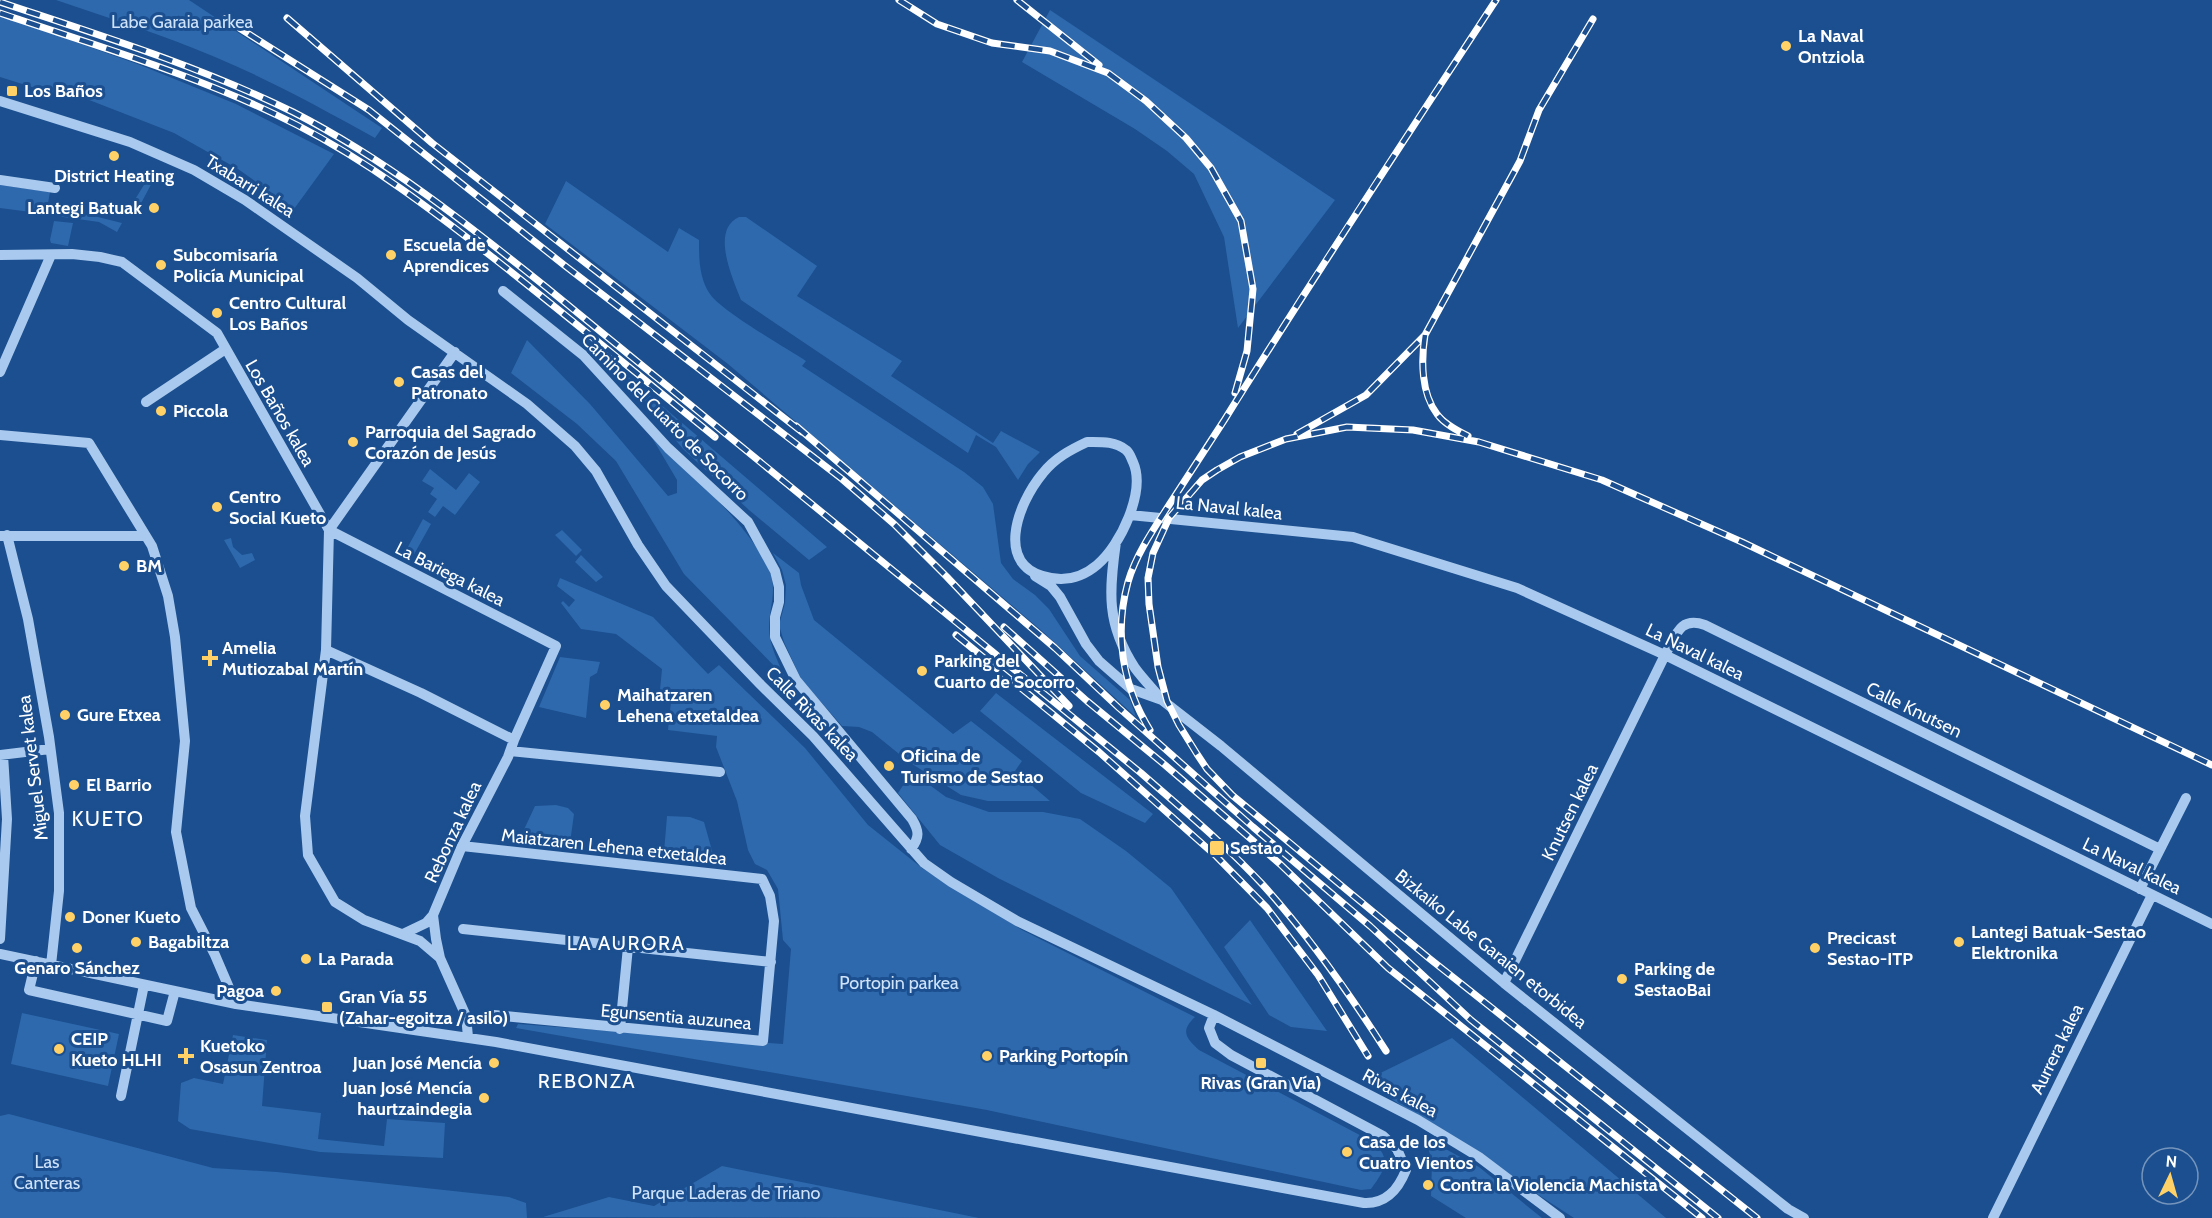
<svg xmlns="http://www.w3.org/2000/svg" width="2212" height="1218" viewBox="0 0 2212 1218" font-family="Cabin,sans-serif">
<rect width="100%" height="100%" fill="#1b4f8f"/>
<!-- green -->
<path fill="#2e69ad" d="M56,0H189L382,128L375,138C323,109 270,80 215,57C163,35 109,18 56,0Z
M1050,10L1335,200L1238,328L1224,237L1194,174L1167,151L1135,129L1022,62Z
M0,15L140,65L236,104L334,154L294,209L238,169L174,133L84,98L51,93L0,77Z
M150,175L155,177L138,209L131,206Z
M566,181L668,252L679,228L699,240C699,258 699,278 710,294C720,310 786,348 806,361L802,366L964,472L983,487L993,504L1001,563L1013,579L1035,595L1049,609L1080,656L1130,700L1136,717L1042,631L728,364L545,224Z
M0,185L50,192L46,214L0,208Z
M68,214L90,215L122,223L117,232L99,222L56,216Z
M739,217H746L817,266L797,296L902,361L891,376L993,443L1001,431L1040,452L1028,464L1018,480L996,447L976,435L968,453L741,300C733,279 710,230 739,217Z
M54,221L73,223L68,246L51,243L50,240Z
M527,340L590,404L668,496L677,493V480L651,436C688,473 748,522 769,570C778,591 769,606 769,628C769,644 778,661 784,676L684,574L616,461L577,424L511,373Z
M611,362L827,547L809,560L749,510L683,449Z
M430,469L456,490L469,473L480,482L455,515L443,506L435,517L428,512L437,499L430,494L434,488L422,481Z
M423,519L431,524L412,558L404,554Z
M562,530L582,550L576,556L555,535Z
M231,538L233,547L242,555L252,553L255,560L240,568L224,540Z
M773,553L799,573L801,585L814,620L953,734L971,721L1022,761L1015,771L1050,801H988L961,795L909,762L872,732L859,727L842,726L801,679L784,642L779,625L785,603L786,585L782,570Z
M581,555L603,577L596,582L575,562Z
M560,578L653,617L708,674L719,665L805,748L868,825L922,868L1022,930L1195,1017C1180,1031 1186,1038 1199,1050L1371,1141C1393,1158 1385,1170 1371,1189L1361,1190L987,1110L516,1028L518,1024L783,1044L791,949L783,940L778,889L767,870L755,864L748,850L737,801L716,747L717,736L668,730L672,692L660,690L662,669L616,634L581,629L561,603L563,601L569,607L575,600L557,586Z
M560,657L600,662L597,673L590,677L586,718L539,707Z
M996,693L1153,814L1145,823L1081,793L980,711Z
M912,772L946,797L989,812H1043L1080,819L1126,851L1171,888L1252,1005L998,878L940,845L898,793Z
M556,805L568,808L574,814L570,843L520,838L535,806Z
M667,816L690,817L704,822L713,854L664,852Z
M1250,920L1327,1031L1291,1027L1269,1015L1224,947Z
M22,1013L119,1034L108,1086L11,1064Z
M233,1035L267,1040L262,1106L321,1113L318,1139L384,1146L387,1119L445,1123L443,1158L320,1152L190,1129L178,1121L181,1083L194,1078L223,1084Z
M1452,1038L1666,1218H1574L1364,1081Z
M9,1114L213,1168L277,1172L509,1197L526,1203L527,1218H0V1116Z
M1425,1138L1479,1167L1542,1218H1466L1431,1196L1432,1161Z
M722,1166L979,1218L543,1217L609,1197L654,1206Z"/>
<g fill="none" stroke-linecap="round" stroke-linejoin="round">
<!-- minor -->
<path stroke="#a9c9ee" stroke-width="10" d="M0,101L130,142L194,170L245,200L357,278L408,320L527,404L575,446L596,471L638,545L666,586L761,685L813,736L924,863L951,882L1017,921L1214,1015L1418,1120L1479,1157L1560,1218
M0,180L55,188
M0,255L72,254L100,257L122,262L217,333L329,530
M503,291L583,355L668,448L748,522L775,571L779,587V602L775,617V637L796,680L912,819C919,831 920,837 911,849
M0,372L51,255
M146,402L224,350
M0,435L89,443L152,546L168,596L175,637L185,741L176,832L191,908L215,955L236,1004
M1087,442C1101,442 1115,441 1126,450C1130,453 1131,458 1133,462C1146,491 1121,545 1097,565C1084,576 1068,581 1051,578C993,569 1017,504 1043,473C1055,458 1070,450 1087,442Z
M1130,515L1353,537L1517,588L1665,655L2212,924
M329,530L556,646L514,740L508,757L462,846L433,915L436,939L440,958L466,1016L468,1037
M329,530L326,650L305,816L308,855L335,902L364,920L420,941L440,958
M329,530L455,352
M7,535L28,619L49,737L59,813V891L51,965
M0,536H145
M1116,542C1109,591 1106,624 1135,668C1143,679 1153,689 1162,700
M1035,576L1051,586L1060,597L1086,644L1099,661L1131,689L1162,700L1221,746L1504,983L1788,1209L1804,1218
M326,650L421,693L514,740
M510,751L720,772
M0,755L50,749
M462,846L762,879L770,896L774,921L763,1041L494,1015
M2140,889L2186,798
M463,929L771,962
M403,934L426,923L433,915
M0,939L7,819L3,755
M0,954L236,1004L496,1042L1364,1203C1386,1204 1398,1190 1406,1170L1397,1149L1383,1136L1231,1055L1215,1043L1209,1028L1214,1015
M36,961L29,990L167,1021L175,991
M1504,983L1665,655C1676,636 1679,616 1705,625L2160,849
M620,1029L628,947
M121,1096L144,985
M1993,1218L2152,895"/>
<!-- rail casing -->
<g stroke="#fff" stroke-width="7">
<path id="rail" d="M899,0L937,24L992,43L1050,51L1108,73L1146,101L1186,138L1211,168L1241,221L1253,289L1247,351L1235,393
M1017,0L1099,65
M0,2C99,35 199,66 293,112C385,159 466,223 546,287L1141,773C1182,809 1225,844 1263,885C1309,936 1349,993 1386,1051
M0,13C100,47 203,77 297,125C369,162 432,210 496,260C570,318 642,378 715,437
M287,18L432,143L802,432
M225,19L369,110L564,265L842,479L894,524L947,577L1069,706
M1425,335C1421,360 1421,393 1437,414C1444,424 1458,431 1468,436
M796,426L1055,648L1119,708L1253,827L1370,926L1471,1020L1718,1218
M1297,434L1366,395L1425,335L1520,161L1539,110L1593,19
M1004,627L1087,701L1165,765L1280,864L1388,968L1702,1218
M956,635L1099,752L1216,856L1267,908L1318,975L1368,1056
M1150,730C1122,685 1114,633 1128,582C1136,554 1155,527 1171,502C1189,474 1207,447 1225,419C1313,278 1405,139 1496,0
M1757,1218L1430,959L1232,795L1207,769L1197,754L1179,725L1167,701L1158,667L1149,604L1148,578L1153,553L1169,518L1202,480L1217,470L1240,457L1286,439L1347,427L1413,430L1479,442L1602,480L1742,542L2212,765"/>
</g>
<!-- rail -->
<use href="#rail" stroke="#1b4f8f" stroke-width="4.5" stroke-dasharray="14" stroke-linecap="butt"/>
</g>
<!-- markers -->
<g fill="#ffd166" stroke="#1b4f8f" stroke-width="2">
<circle cx="1786" cy="46" r="6"/>
<rect x="6" y="85" width="12" height="12" rx="3"/>
<circle cx="114" cy="156" r="6"/>
<circle cx="154" cy="208" r="6"/>
<circle cx="391" cy="255" r="6"/>
<circle cx="161" cy="265" r="6"/>
<circle cx="217" cy="313" r="6"/>
<circle cx="399" cy="382" r="6"/>
<circle cx="161" cy="411" r="6"/>
<circle cx="353" cy="442" r="6"/>
<circle cx="217" cy="507" r="6"/>
<circle cx="124" cy="566" r="6"/>
<path d="M207 649h6v6h6v6h-6v6h-6v-6h-6v-6h6z"/>
<circle cx="922" cy="671" r="6"/>
<circle cx="605" cy="705" r="6"/>
<circle cx="65" cy="715" r="6"/>
<circle cx="889" cy="766" r="6"/>
<circle cx="74" cy="785" r="6"/>
<rect x="1209" y="840" width="16" height="16" rx="3"/>
<circle cx="70" cy="917" r="6"/>
<circle cx="136" cy="942" r="6"/>
<circle cx="1959" cy="942" r="6"/>
<circle cx="77" cy="948" r="6"/>
<circle cx="1815" cy="948" r="6"/>
<circle cx="306" cy="959" r="6"/>
<circle cx="1622" cy="979" r="6"/>
<circle cx="276" cy="991" r="6"/>
<rect x="321" y="1001" width="12" height="12" rx="3"/>
<circle cx="59" cy="1049" r="6"/>
<path d="M183 1047h6v6h6v6h-6v6h-6v-6h-6v-6h6z"/>
<circle cx="987" cy="1056" r="6"/>
<circle cx="494" cy="1063" r="6"/>
<rect x="1255" y="1057" width="12" height="12" rx="3"/>
<circle cx="484" cy="1098" r="6"/>
<circle cx="1347" cy="1152" r="6"/>
<circle cx="1428" cy="1185" r="6"/>
</g>
<g text-anchor="middle" stroke-width="6" stroke-linejoin="round" paint-order="stroke">
<!-- park labels -->
<g font-size="18" fill="#cfe3fa" stroke="#1b4f8f">
<text x="182" y="28">Labe Garaia parkea</text>
<text x="899" y="989">Portopin parkea</text>
<text x="47" y="1168">Las<tspan x="47" dy="21">Canteras</tspan></text>
<text x="726" y="1199">Parque Laderas de Triano</text>
</g>
<!-- poi labels -->
<g font-size="18" font-weight="bold" fill="#fff" stroke="#1b4f8f" text-anchor="start">
<text x="1798" y="42">La Naval<tspan x="1798" dy="21">Ontziola</tspan></text>
<text x="24" y="97">Los Baños</text>
<text x="114" y="182" text-anchor="middle">District Heating</text>
<text x="142" y="214" text-anchor="end">Lantegi Batuak</text>
<text x="403" y="251">Escuela de<tspan x="403" dy="21">Aprendices</tspan></text>
<text x="173" y="261">Subcomisaría<tspan x="173" dy="21">Policía Municipal</tspan></text>
<text x="229" y="309">Centro Cultural<tspan x="229" dy="21">Los Baños</tspan></text>
<text x="411" y="378">Casas del<tspan x="411" dy="21">Patronato</tspan></text>
<text x="173" y="417">Piccola</text>
<text x="365" y="438">Parroquia del Sagrado<tspan x="365" dy="21">Corazón de Jesús</tspan></text>
<text x="229" y="503">Centro<tspan x="229" dy="21">Social Kueto</tspan></text>
<text x="136" y="572">BM</text>
<text x="222" y="654">Amelia<tspan x="222" dy="21">Mutiozabal Martín</tspan></text>
<text x="934" y="667">Parking del<tspan x="934" dy="21">Cuarto de Socorro</tspan></text>
<text x="617" y="701">Maihatzaren<tspan x="617" dy="21">Lehena etxetaldea</tspan></text>
<text x="77" y="721">Gure Etxea</text>
<text x="901" y="762">Oficina de<tspan x="901" dy="21">Turismo de Sestao</tspan></text>
<text x="86" y="791">El Barrio</text>
<text x="1230" y="854">Sestao</text>
<text x="82" y="923">Doner Kueto</text>
<text x="1971" y="938">Lantegi Batuak-Sestao<tspan x="1971" dy="21">Elektronika</tspan></text>
<text x="1827" y="944">Precicast<tspan x="1827" dy="21">Sestao-ITP</tspan></text>
<text x="148" y="948">Bagabiltza</text>
<text x="318" y="965">La Parada</text>
<text x="77" y="974" text-anchor="middle">Genaro Sánchez</text>
<text x="1634" y="975">Parking de<tspan x="1634" dy="21">SestaoBai</tspan></text>
<text x="264" y="997" text-anchor="end">Pagoa</text>
<text x="339" y="1003">Gran Vía 55<tspan x="339" dy="21">(Zahar-egoitza / asilo)</tspan></text>
<text x="71" y="1045">CEIP<tspan x="71" dy="21">Kueto HLHI</tspan></text>
<text x="200" y="1052">Kuetoko<tspan x="200" dy="21">Osasun Zentroa</tspan></text>
<text x="999" y="1062">Parking Portopín</text>
<text x="482" y="1069" text-anchor="end">Juan José Mencía</text>
<text x="1261" y="1089" text-anchor="middle">Rivas (Gran Vía)</text>
<text x="472" y="1094" text-anchor="end">Juan José Mencía<tspan x="472" dy="21">haurtzaindegia</tspan></text>
<text x="1359" y="1148">Casa de los<tspan x="1359" dy="21">Cuatro Vientos</tspan></text>
<text x="1440" y="1191">Contra la Violencia Machista</text>
</g>
<!-- street labels -->
<g font-size="18" fill="#fff" stroke="#1b4f8f">
<text transform="translate(250 186) rotate(32)" y="6">Txabarri kalea</text>
<text transform="translate(280 413) rotate(60)" y="6">Los Baños kalea</text>
<text transform="translate(665 417) rotate(45)" y="6">Camino del Cuarto de Socorro</text>
<text transform="translate(1229 508) rotate(6)" y="6">La Naval kalea</text>
<text transform="translate(450 574) rotate(27)" y="6">La Bariega kalea</text>
<text transform="translate(1695 652) rotate(26)" y="6">La Naval kalea</text>
<text transform="translate(1914 710) rotate(26)" y="6">Calle Knutsen</text>
<text transform="translate(812 714) rotate(46)" y="6">Calle Rivas kalea</text>
<text transform="translate(33 768) rotate(-97)" y="6">Miguel Servet kalea</text>
<text transform="translate(1570 812) rotate(-64)" y="6">Knutsen kalea</text>
<text transform="translate(453 832) rotate(-65)" y="6">Rebonza kalea</text>
<text transform="translate(614 847) rotate(6)" y="6">Maiatzaren Lehena etxetaldea</text>
<text transform="translate(2132 866) rotate(26)" y="6">La Naval kalea</text>
<text transform="translate(1491 949) rotate(39)" y="6">Bizkaiko Labe Garaien etorbidea</text>
<text transform="translate(676 1017) rotate(5)" y="6">Egunsentia auzunea</text>
<text transform="translate(2057 1049) rotate(-64)" y="6">Aurrera kalea</text>
<text transform="translate(1400 1093) rotate(28)" y="6">Rivas kalea</text>
</g>
<!-- neighbourhood labels -->
<g font-size="20" letter-spacing="1.5" fill="#fff" stroke="#1b4f8f">
<text x="626" y="950">LA AURORA</text>
<text x="587" y="1088">REBONZA</text>
</g>
<!-- quarter labels -->
<g font-size="21" letter-spacing="1.5" fill="#fff" stroke="#1b4f8f">
<text x="108" y="826">KUETO</text>
</g>
</g>
<!-- north arrow -->
<g transform="translate(2170 1176) rotate(5)"><circle r="28" fill="#1b4f8f" stroke="#7695bc" stroke-width="1.5"/>
<path d="M0-4.5L10 22L0 15L-10 22Z" fill="#ffd166"/>
<text y="-9" font-size="16" font-weight="bold" text-anchor="middle" fill="#ffffff">N</text>
</g>
</svg>
